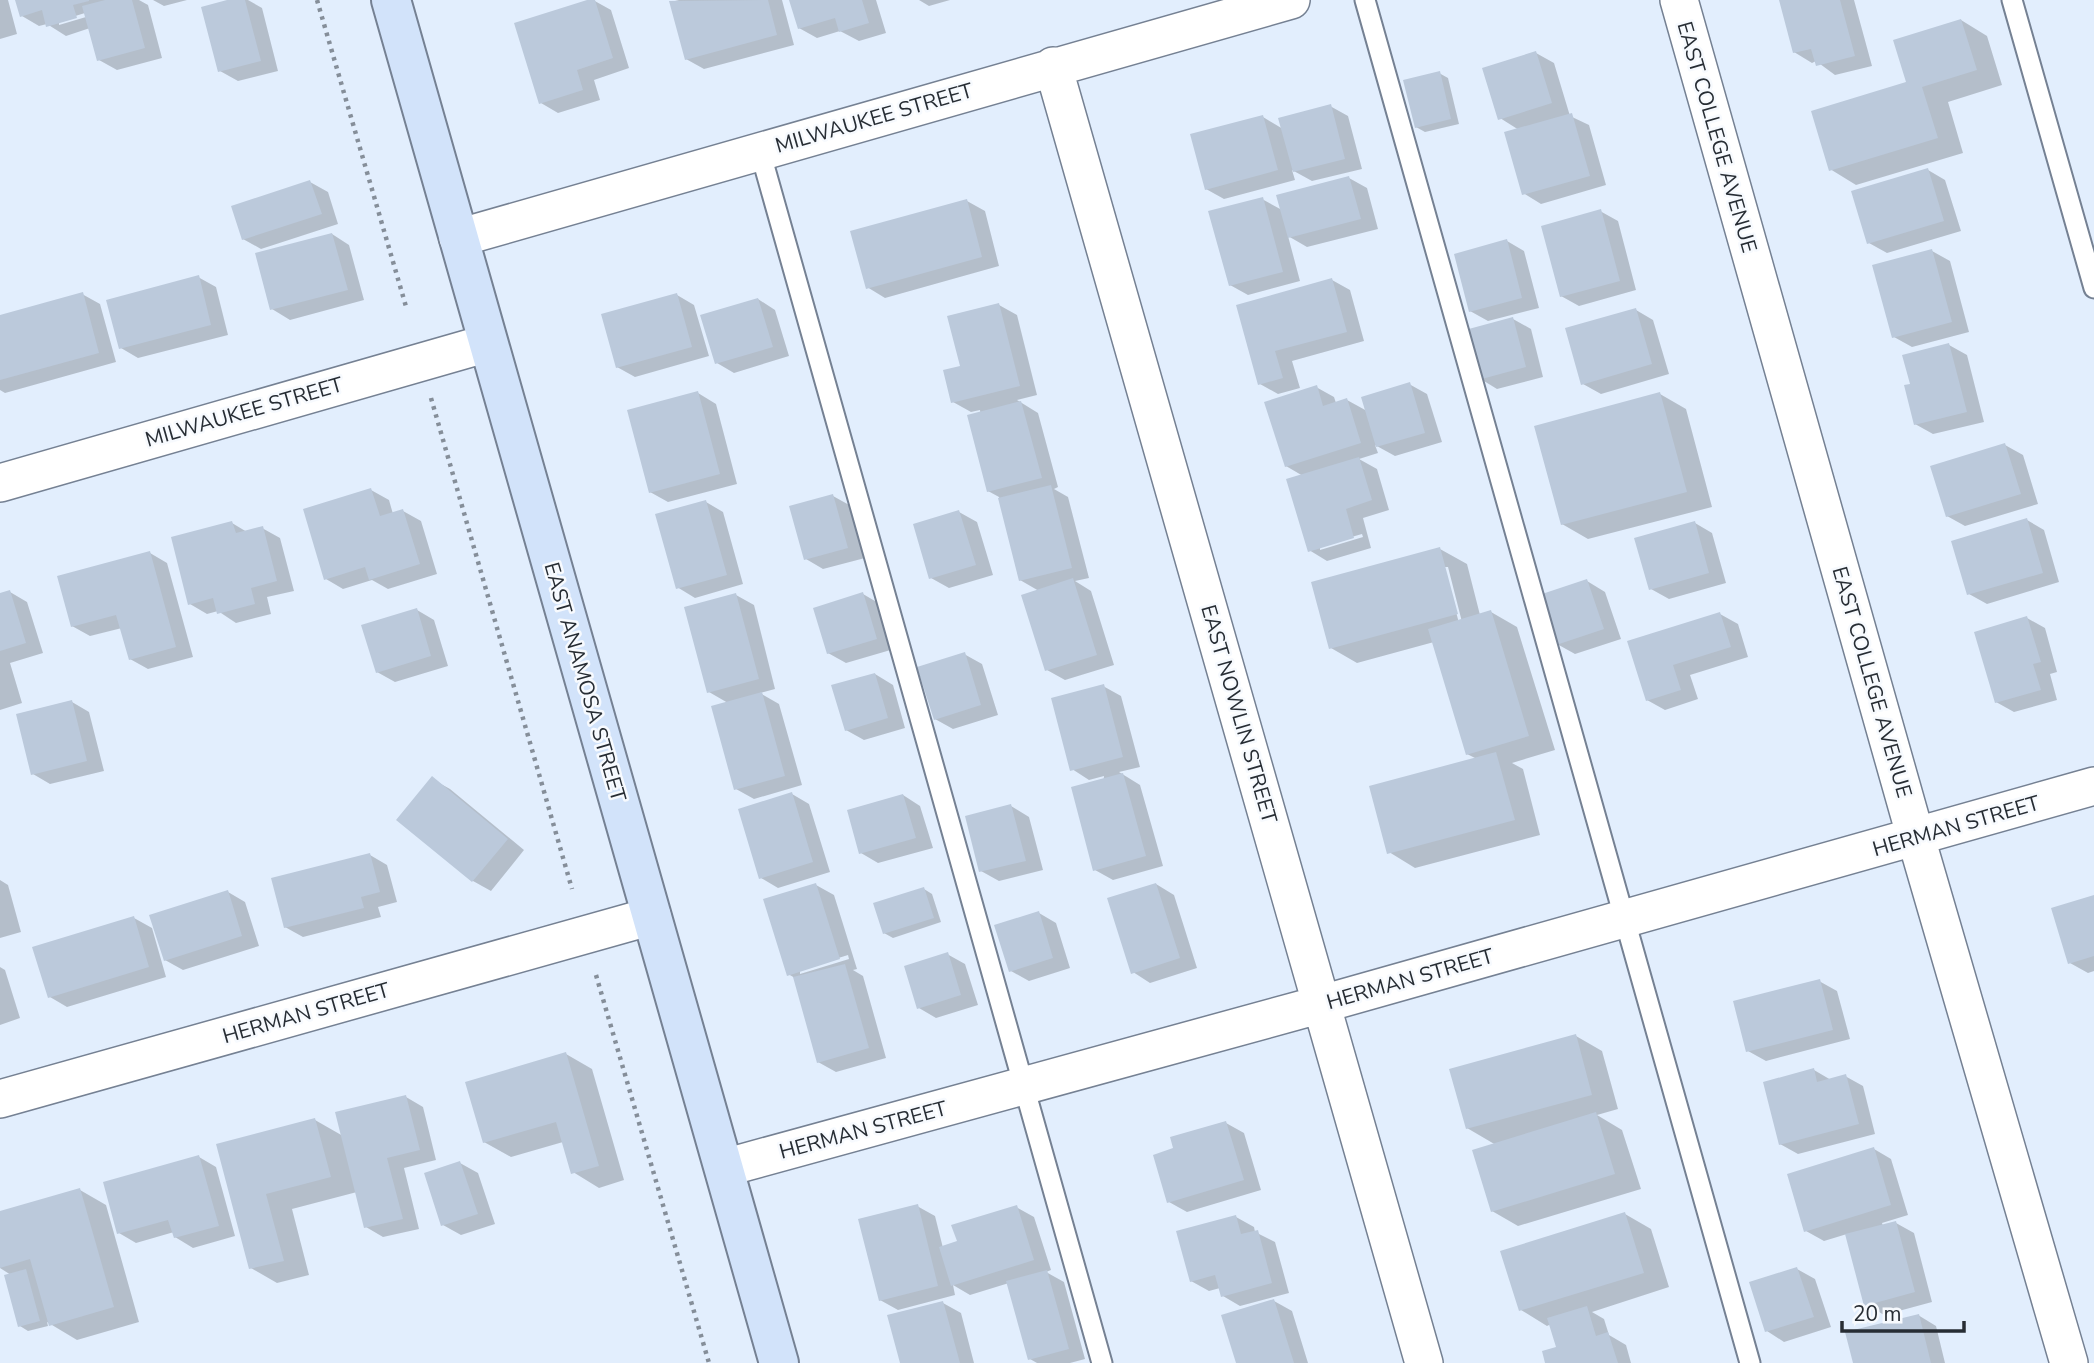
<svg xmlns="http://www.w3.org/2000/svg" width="2094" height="1363" viewBox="0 0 2094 1363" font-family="'Nunito Sans',sans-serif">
<rect width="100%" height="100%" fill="#e2eefd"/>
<!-- shadow -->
<path fill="#0003" fill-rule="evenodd" d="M0,0H8L17,34L0,39Z
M17,0H139L148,5L162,58L117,70L99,60L90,28L66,36L47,24L39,26L22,16ZM85,13L86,17L59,25V21Z
M153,0H187L164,6Z
M235,0H248L262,8L278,71L238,81L220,71Z
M593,0L611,10L629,68L594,80L600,100L558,113L541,103Z
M679,0H782L794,45L704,69L686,59L671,2Z
M791,0H876L886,33L859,41L840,31L817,38L799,28Z
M919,0H950L929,6Z
M1780,0H1854L1872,66L1835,75L1816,61L1812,63L1794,52Z
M1961,20L1987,36L2002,85L1948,102L1963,153L1856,185L1830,169Z
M1536,53L1554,63L1570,116L1589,125L1606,185L1541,204L1523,193L1519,130L1500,118Z
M1439,73L1448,78L1459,124L1425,132L1416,127Z
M1330,106L1348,116L1362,169L1312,181L1292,170L1295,180L1224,199L1206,189L1263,117L1283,129Z
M1928,170L1945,180L1961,231L1887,253L1869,243Z
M1349,178L1367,188L1378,229L1307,247L1288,236L1300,281L1248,295L1230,285L1262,199L1282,210Z
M310,182L328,192L338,224L261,249L243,239Z
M967,201L985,211L999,266L885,298L867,287Z
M1600,211L1618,221L1636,290L1579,306L1561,296Z
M332,234L349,245L364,300L290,320L272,309Z
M1507,241L1524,251L1539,308L1488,321L1470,311Z
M1932,251L1950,261L1969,332L1912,347L1894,337Z
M198,277L216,287L228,335L138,358L121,348Z
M1332,280L1350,290L1364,341L1292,361L1300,388L1278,394L1260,384L1238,306Z
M82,294L100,304L116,362L5,393L0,390V316Z
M677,295L694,305L709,356L635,377L617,367Z
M758,299L775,310L789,356L734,373L717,363Z
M999,305L1017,315L1037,395L1017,400L1038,413L1058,487L1054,489L1068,497L1089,578L1075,581L1091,591L1114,665L1065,680L1047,670L1039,591L1020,580L999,497L988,491L980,410L971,412L953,402L962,367Z
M1636,310L1653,320L1669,374L1601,394L1583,384Z
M1513,319L1531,329L1543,377L1497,389L1479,378Z
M1949,345L1967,355L1984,422L1933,434L1915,424L1912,385Z
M1409,384L1427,394L1442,442L1395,456L1375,445L1378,453L1359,459L1377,469L1389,510L1363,518L1371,548L1327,561L1309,550L1303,476L1286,466L1316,387L1334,397L1336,403L1347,400L1367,411ZM1362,534L1363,537L1320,550V546Z
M698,393L716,404L737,484L668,502L650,492Z
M1660,394L1686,409L1712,507L1588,539L1562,524Z
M2005,445L2023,455L2038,504L1965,526L1947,516Z
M371,490L389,500L393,514L403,511L421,521L437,574L388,589L372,580L343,589L326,579Z
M833,496L851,506L865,558L823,569L806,559Z
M706,502L723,512L743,584L695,598L677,587Z
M959,512L977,522L993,575L949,588L931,578Z
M2027,520L2044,530L2059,582L1987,604L1969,594Z
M232,523L247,532L262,528L280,538L294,591L267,597L271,614L236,623L218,611L207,614L190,604Z
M1695,523L1712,533L1726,583L1669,599L1651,589Z
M1440,549L1467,564L1480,615L1491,612L1517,627L1555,750L1512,763L1523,769L1540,835L1415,868L1389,852L1477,759L1467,754L1434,642L1357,663L1331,648ZM1444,567H1448L1462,622L1459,623Z
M150,553L167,563L193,657L148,669L130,659L122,628L90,636L72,626Z
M1587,581L1605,592L1621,639L1575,654L1557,644Z
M10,592L27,602L43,653L10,663L22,703L0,710V595Z
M863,594L880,604L894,649L846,663L828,653Z
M736,595L754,605L775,689L760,693L779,704L802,785L754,799L736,789L728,703L709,692Z
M417,610L434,620L448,666L395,682L377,672Z
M1720,614L1738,624L1748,657L1690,675L1698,699L1665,710L1647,700L1629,642Z
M2027,618L2045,628L2057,672L2050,674L2057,700L2014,712L1996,702Z
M964,654L982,664L998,715L953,729L935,719Z
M875,674L893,685L905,728L864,740L846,730Z
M1103,686L1121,696L1140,767L1119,772L1140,785L1163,866L1113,880L1095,870L1104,776L1089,780L1072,769Z
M72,702L89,712L104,771L50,784L33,774Z
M432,779L450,789L524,850L491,891L473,881L398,820Z
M792,794L809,804L830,872L778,888L761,878Z
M903,795L920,806L933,848L878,863L861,853Z
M1011,806L1029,817L1043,870L999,881L981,871Z
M370,855L387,865L397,902L378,907L381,917L303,937L285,927Z
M0,880L8,885L21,932L0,938Z
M1156,884L1174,895L1197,968L1150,983L1133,972Z
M816,885L834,895L857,969L853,970L863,976L886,1058L836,1072L818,1062L795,978L788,974ZM848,955L849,959L800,974V970Z
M924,889L932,894L941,922L893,938L884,933Z
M228,892L245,902L259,946L183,970L165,960Z
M2094,896V971L2088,973L2070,963Z
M1039,913L1056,923L1070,968L1029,981L1011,971Z
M134,918L152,928L166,977L67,1007L50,997Z
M947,954L965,964L978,1005L936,1018L919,1008Z
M0,967L5,970L20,1018L0,1025Z
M1819,981L1837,991L1850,1039L1766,1061L1748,1051Z
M1576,1036L1602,1051L1618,1109L1597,1115L1622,1130L1641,1189L1518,1226L1492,1211L1496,1145L1467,1128Z
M566,1054L592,1069L624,1180L599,1188L573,1172L563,1142L511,1157L484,1142Z
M1814,1070L1831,1080L1845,1076L1863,1086L1875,1134L1798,1154L1780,1144Z
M406,1097L423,1107L436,1160L404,1168L419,1229L383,1237L366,1227L357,1192L292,1209L309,1275L277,1283L251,1268L218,1145L315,1120L343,1136Z
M1226,1123L1244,1133L1261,1190L1187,1212L1169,1202L1175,1150Z
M1874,1149L1891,1159L1908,1215L1882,1223L1883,1226L1896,1223L1914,1233L1932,1302L1884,1315L1866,1304L1847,1234L1824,1241L1806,1231Z
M199,1157L216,1167L235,1236L193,1248L175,1237L174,1232L136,1243L119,1233Z
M460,1163L478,1173L495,1224L461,1235L443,1225Z
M80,1190L106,1205L139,1322L77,1340L47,1322L48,1326L28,1331L20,1326L11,1275L0,1268V1213Z
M917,1206L935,1216L943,1248L959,1243L1016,1207L1034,1217L1051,1270L1046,1272L1064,1282L1085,1359L1070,1363H1037L1030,1359L1009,1283L970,1295L953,1285L955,1295L898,1310L880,1300Z
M1625,1214L1651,1229L1669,1287L1592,1312L1604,1319L1609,1335L1626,1345L1631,1363H1547L1558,1348L1551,1324L1547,1326L1521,1310Z
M1236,1217L1254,1227L1255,1232L1275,1242L1289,1293L1240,1306L1223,1296L1220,1288L1209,1291L1191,1281Z
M1797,1269L1815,1279L1831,1327L1784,1342L1767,1331Z
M1274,1301L1292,1311L1308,1363H1238Z
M943,1303L961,1313L974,1363H901Z
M1918,1315L1936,1326L1945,1363H1855Z"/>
<!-- building -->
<path fill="#bbc9db" d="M15,0H89V1L73,5L77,18L46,27L42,10L20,17Z
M105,0H132L145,48L97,61L82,6Z
M227,0H245L261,61L218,72L201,7Z
M587,0H595L613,58L577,70L583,90L539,104L514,23Z
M768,0L777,35L685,60L669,1Z
M789,0H862L869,23L839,32L835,18L798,29Z
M1779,0H1840L1855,56L1816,66L1811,49L1793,53Z
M1961,19L1977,70L1922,87L1938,138L1829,171L1811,111L1906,82L1893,40Z
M1536,51L1552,103L1498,120L1482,68Z
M1440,71L1451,119L1415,128L1403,80Z
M1331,104L1345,159L1293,172L1278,118Z
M1572,113L1590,176L1522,195L1504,132Z
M1263,115L1278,170L1205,190L1190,134Z
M1928,168L1944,221L1867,244L1851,191Z
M1349,176L1361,219L1288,238L1276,195Z
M310,180L322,214L242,240L231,206Z
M1263,197L1283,272L1229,286L1208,211Z
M967,199L982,257L866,289L850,231Z
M1601,209L1620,281L1560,297L1541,226Z
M332,233L348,290L270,310L255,253Z
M1507,239L1522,298L1469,312L1454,254Z
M1932,249L1952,322L1892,338L1872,265Z
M199,275L211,325L119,349L106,300Z
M1332,278L1347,332L1275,351L1283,378L1258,385L1236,305Z
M83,292L99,353L0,380V315Z
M677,293L692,347L616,368L601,314Z
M758,298L773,347L715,364L700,315Z
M999,303L1020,386L951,403L943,370L960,366L947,316Z
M1636,308L1652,364L1581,385L1565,328Z
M1513,317L1526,367L1478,380L1465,330Z
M1949,343L1967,412L1914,425L1904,385L1910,384L1902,355Z
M1410,382L1425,433L1376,447L1361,397Z
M1317,385L1323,406L1347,398L1361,443L1285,467L1264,402Z
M698,391L720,474L649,493L627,410Z
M1660,392L1687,492L1561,525L1534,426Z
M1021,401L1042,478L987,492L967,415Z
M2005,443L2021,494L1946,517L1930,466Z
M1359,457L1372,500L1346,509L1354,538L1308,552L1286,479Z
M1051,485L1072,568L1019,581L998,498Z
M371,488L380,516L403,509L420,564L369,580L365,567L324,580L303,509Z
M833,494L848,548L804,560L789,506Z
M706,500L727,575L676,589L655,514Z
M959,510L976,565L929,579L913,524Z
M2027,518L2043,573L1967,595L1951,541Z
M232,521L236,533L263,526L277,581L251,588L255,604L217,614L213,598L188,605L171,537Z
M1695,521L1709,573L1649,590L1634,538Z
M1440,547L1458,614L1329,649L1311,582Z
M150,551L176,647L129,660L116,615L71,627L57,576Z
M1073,578L1097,655L1045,671L1021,595Z
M1587,579L1604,629L1556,645L1539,595Z
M10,590L26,643L0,651V593Z
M863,592L877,639L827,654L813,608Z
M736,593L759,679L707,693L684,607Z
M417,608L431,656L376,673L361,625Z
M1491,610L1529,736L1466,755L1428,629Z
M1720,612L1731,647L1673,665L1681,690L1646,701L1627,641Z
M2027,616L2041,662L2033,664L2041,690L1995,703L1974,632Z
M965,652L981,705L934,720L917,667Z
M875,673L888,718L845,731L831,685Z
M1104,684L1123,757L1070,771L1051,698Z
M762,692L785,776L734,790L711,706Z
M72,700L87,761L31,775L16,714Z
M1496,752L1515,820L1387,854L1369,786Z
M1123,773L1146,856L1093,871L1071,787Z
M432,776L508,839L472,882L396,820Z
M792,792L813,862L759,879L738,809Z
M903,794L916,838L859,854L847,810Z
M1011,804L1026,861L979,872L965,816Z
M370,853L380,892L361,897L364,908L284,928L271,878Z
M816,883L840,959L787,976L763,899Z
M1156,883L1180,958L1131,974L1107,898Z
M924,887L934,918L883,934L873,903Z
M228,890L242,936L164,961L149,915Z
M2094,895V956L2068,964L2051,908Z
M1039,911L1053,958L1009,972L994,925Z
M134,916L149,967L48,998L32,947Z
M948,952L961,995L917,1009L904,966Z
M845,964L869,1048L817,1063L793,977Z
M1820,979L1833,1030L1746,1052L1733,1001Z
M1576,1034L1592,1095L1466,1129L1449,1069Z
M566,1052L599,1166L571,1174L556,1122L483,1143L465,1082Z
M1814,1068L1817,1082L1846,1074L1859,1124L1779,1145L1763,1082Z
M406,1095L420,1150L387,1158L403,1219L364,1228L335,1112Z
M1596,1112L1615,1174L1491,1212L1472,1150Z
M315,1118L331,1177L266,1194L284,1261L249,1269L216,1144Z
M1226,1121L1244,1180L1167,1203L1153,1155L1173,1148L1170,1137Z
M1874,1147L1891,1205L1804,1232L1787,1174Z
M199,1155L219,1226L174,1238L168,1220L117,1234L103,1182Z
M460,1161L478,1214L441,1226L424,1173Z
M80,1188L114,1307L49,1326L30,1259L0,1268V1211Z
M918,1204L938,1286L879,1301L858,1219Z
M1017,1205L1034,1260L951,1286L939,1247L957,1241L951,1225Z
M1625,1212L1644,1273L1519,1311L1500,1251Z
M1236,1215L1241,1234L1258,1230L1272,1283L1221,1297L1215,1275L1190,1282L1176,1231Z
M1896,1221L1915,1292L1864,1306L1845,1234Z
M1797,1267L1814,1317L1765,1332L1749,1282Z
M26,1269L40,1321L18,1327L4,1275Z
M1047,1270L1069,1349L1028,1360L1006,1281Z
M1274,1299L1294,1363H1236L1221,1315Z
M943,1301L960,1363H900L887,1315Z
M1587,1306L1596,1336L1608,1332L1618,1363H1545L1542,1351L1556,1347L1547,1318Z
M1919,1314L1931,1363H1853L1845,1332Z"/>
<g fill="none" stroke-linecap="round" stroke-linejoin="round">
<!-- service casing -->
<g stroke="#758193" stroke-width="23">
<path id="service" d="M1365,0L1750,1363
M2012,0L2094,288
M760,151L1102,1363"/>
</g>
<!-- minor casing -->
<g stroke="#758193" stroke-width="40">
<path id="minor" d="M1679,0L1916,838L2069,1363
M1053,66L1424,1363
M458,238L1291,0
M0,483L488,343
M0,1099L652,916
M724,1168L1322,1004L2094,786"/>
</g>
<!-- secondary casing -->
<g stroke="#758193" stroke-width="42">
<path id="secondary" d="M391,0L779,1363"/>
</g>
<!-- path -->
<path stroke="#858e99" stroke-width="4.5" stroke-dasharray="3.5 5" stroke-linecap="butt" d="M317,0L407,310
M431,398L572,889
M596,975L709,1363"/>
<!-- service -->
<use href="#service" stroke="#fff" stroke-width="19"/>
<!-- minor -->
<use href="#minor" stroke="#fff" stroke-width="37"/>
<!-- secondary -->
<use href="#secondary" stroke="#d2e3fa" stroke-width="38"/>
</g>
<g text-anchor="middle" stroke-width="5" stroke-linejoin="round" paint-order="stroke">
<!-- street labels -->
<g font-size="21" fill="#272d34" stroke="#f7fafe">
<text transform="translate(874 118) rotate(-16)" y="7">MILWAUKEE STREET</text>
<text transform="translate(1717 137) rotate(74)" y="7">EAST COLLEGE AVENUE</text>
<text transform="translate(244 412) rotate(-16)" y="7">MILWAUKEE STREET</text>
<text transform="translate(585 682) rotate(74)" y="7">EAST ANAMOSA STREET</text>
<text transform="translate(1872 682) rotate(74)" y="7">EAST COLLEGE AVENUE</text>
<text transform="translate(1239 714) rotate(74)" y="7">EAST NOWLIN STREET</text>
<text transform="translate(1956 826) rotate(-16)" y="7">HERMAN STREET</text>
<text transform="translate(1410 979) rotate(-16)" y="7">HERMAN STREET</text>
<text transform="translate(306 1013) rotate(-16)" y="7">HERMAN STREET</text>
<text transform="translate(863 1130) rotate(-15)" y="7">HERMAN STREET</text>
</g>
</g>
<!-- scale -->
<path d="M1842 1321v10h122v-10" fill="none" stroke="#272d34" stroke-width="3.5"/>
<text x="1853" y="1321" font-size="21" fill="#272d34" stroke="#f7fafe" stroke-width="5" paint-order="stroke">20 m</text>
</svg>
